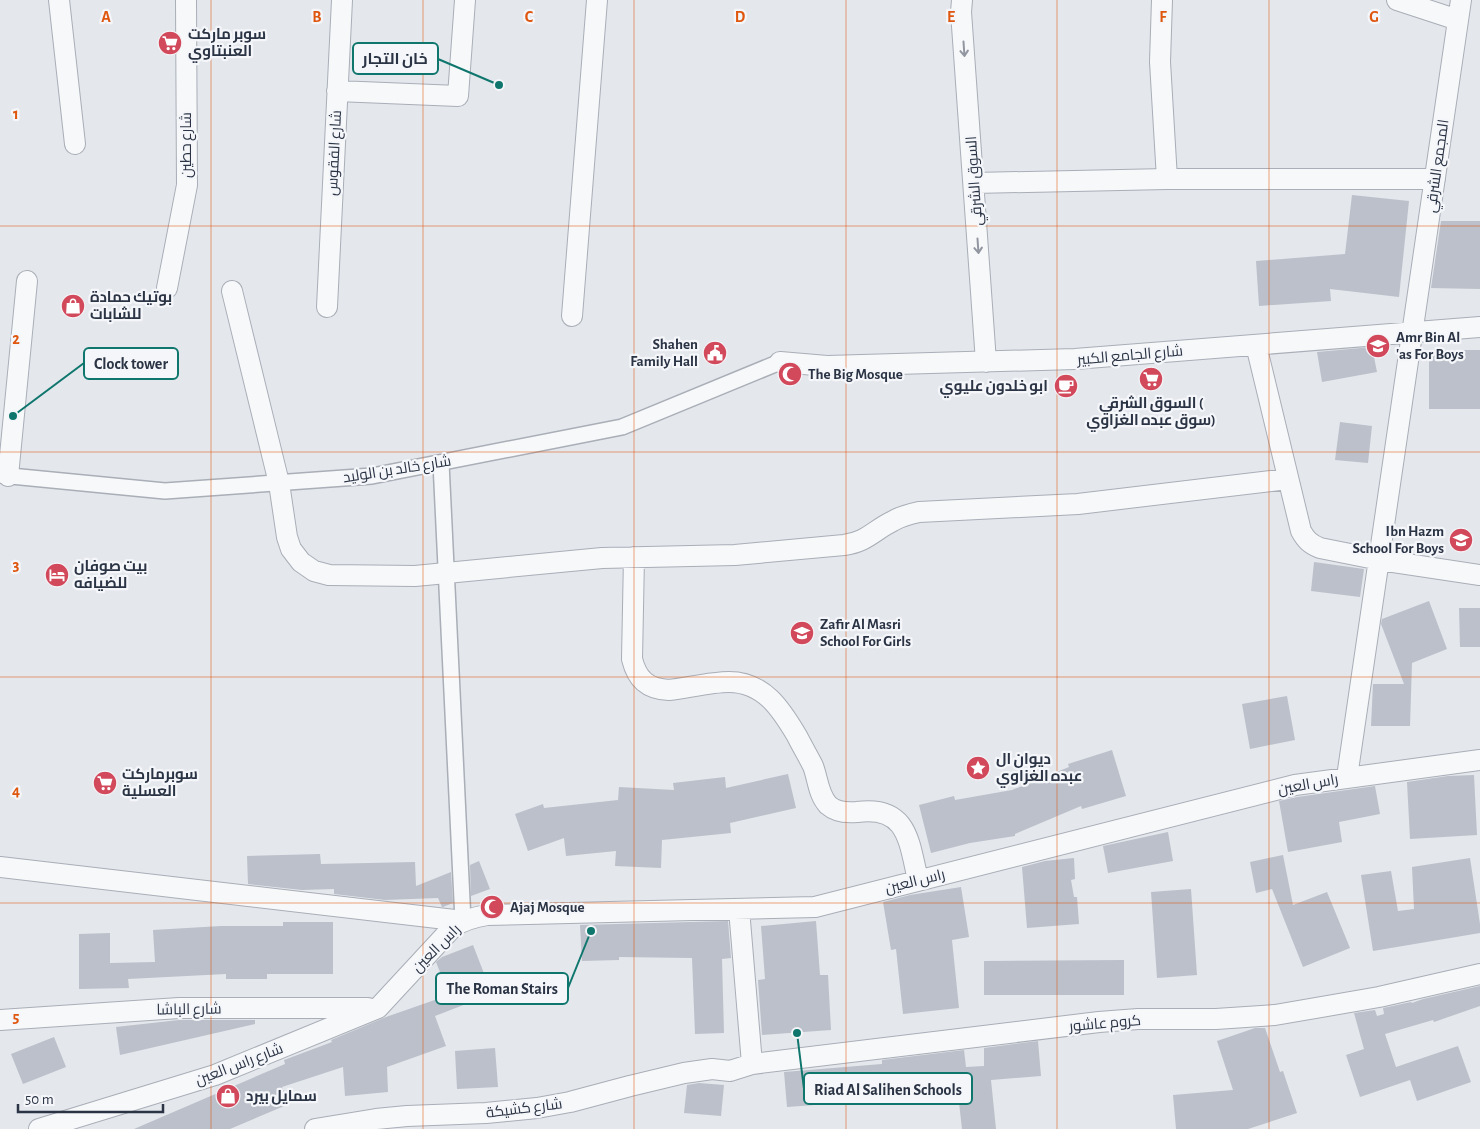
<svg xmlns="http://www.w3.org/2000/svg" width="1480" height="1129" viewBox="0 0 1480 1129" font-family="'Alegreya Sans',Cairo,sans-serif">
<rect width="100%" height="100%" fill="#e4e7ec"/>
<!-- building -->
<path fill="#bbc0ca" d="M1352,195L1409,201L1399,297L1330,289L1331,301L1259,306L1256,261L1345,254Z
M1441,221H1480V289L1431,288Z
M1372,347L1377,372L1322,382L1317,352Z
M1429,350H1480V409H1429Z
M1340,422L1372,426L1368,463L1335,460Z
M1314,562L1364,569L1360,597L1311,591Z
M1429,601L1447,649L1412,663L1410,726H1371L1373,684H1404L1381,624L1382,619Z
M1459,608H1480V647H1460Z
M1287,696L1295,740L1250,749L1242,704Z
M1112,750L1126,796L1082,809L1081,806L1015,834V836L970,843L931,853L919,805L954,796L955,800L1012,790L1069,767L1068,764Z
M788,774L796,808L730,823L731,833L662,840L661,868L615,866L616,851L566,856L564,838L528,851L515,814L543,804L544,808L618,800L619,787L674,790L673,783L725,777L726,788Z
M1474,775L1477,835L1410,839L1407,782L1448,776Z
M1375,786L1380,814L1339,822L1342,842L1288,852L1279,801L1297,797Z
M1168,832L1173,861L1108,873L1103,846Z
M320,854L321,864L415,862L416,886L451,872L453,903L443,907H442L438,898L385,900L334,894V889L302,890L248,884L247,856Z
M1283,855L1293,905L1327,892L1350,948L1303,967L1272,889L1256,893L1250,862Z
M1074,858L1075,879L1071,880L1074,897H1077L1079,924L1027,928L1022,867L1045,861Z
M1470,858L1480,924V933L1373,951L1361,875L1391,871L1398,911L1414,909L1412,867Z
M479,861L490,889L471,896L470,865Z
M961,887L969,937L952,940L959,1008L903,1014L896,949L891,950L883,902L910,895Z
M1191,889L1197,975L1157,978L1151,892Z
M728,921L731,958L722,959L724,1033L695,1034L692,958L619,957V960L582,961L580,925Z
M816,921L820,975H828L831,1030L762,1035L758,980L765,979L761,926Z
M283,922H333V974H267V979H226V974L128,979L129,988L79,989V934L110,933V963L155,962L153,930L221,926H283Z
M473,945L492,994L435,1016L446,1046L387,1067L388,1092L345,1096L343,1067L282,1087L289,1104L230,1129H134L285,1064L284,1060L332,1042L331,1040L386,1017L449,995L436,962L442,957Z
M1124,960V995H984V961Z
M1480,986V1006L1434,1022L1433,1020L1385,1034L1396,1067L1458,1046L1471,1082L1417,1101L1410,1080L1360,1097L1346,1055L1364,1049L1354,1013L1375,1010L1377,1016L1384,1014L1383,1008L1411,1002L1412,1003L1423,999Z
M179,1020H255V1024L120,1055L116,1027Z
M1255,1028H1265L1280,1072L1283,1071L1297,1113L1248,1129H1176L1173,1095L1233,1090L1217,1041Z
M54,1037L66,1067L23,1084L11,1054Z
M1038,1041L1041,1076L991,1080L996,1129H962L956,1076L855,1080L856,1102L787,1107L784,1072L882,1064V1060L964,1050L966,1067L984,1066V1048Z
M495,1048L498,1087L457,1089L455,1051Z
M699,1083L724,1085L721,1116L684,1113L687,1085Z"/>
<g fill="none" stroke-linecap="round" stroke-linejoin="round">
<!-- pedestrian casing -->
<g stroke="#a9aeb7" stroke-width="18">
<path id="pedestrian" d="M441,463L463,921L455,927
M0,475L165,491L372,476L622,427L780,362"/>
</g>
<!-- minor casing -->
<g stroke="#a9aeb7" stroke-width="22">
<path id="minor" d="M59,0L75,144
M962,0L961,12L986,362
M1162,0L1160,62L1167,179
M1397,0L1458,20
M337,91L458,96L465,0
M974,183L1167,179H1435
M167,288L187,185L186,0
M232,291L279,483L287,537L291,549L301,562L314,571L329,575L415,576L602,558L735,555L844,545C867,542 874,530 893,521C901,516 910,514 919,512L1078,504L1288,479
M327,307L342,0
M572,316L597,0
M1256,345L1301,531C1306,540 1310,544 1320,548L1380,560L1480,575
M780,362L827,366L1075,359L1480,327
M8,476L27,281
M634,557L632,659C637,679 647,689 669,690C687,688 711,682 729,682C764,682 781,709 797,736C802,746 808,756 813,766C818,779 818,794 828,805C836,812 847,813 857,812C908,805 909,842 918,880
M1347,777L1461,0
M0,867L463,921
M739,909L752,1064
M0,1020L179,1008H368
M39,1129L215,1075L378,1008L453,927C464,920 474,917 487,915L815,907L1295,785L1480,760
M315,1129L376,1119L407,1116L486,1113L537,1108L570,1102L630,1086L684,1073L712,1069L730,1071L752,1064L1099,1022L1138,1019H1216L1275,1015L1379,997L1480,974"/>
</g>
<!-- pedestrian -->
<use href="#pedestrian" stroke="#f7f8fa" stroke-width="15"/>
<!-- minor -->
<use href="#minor" stroke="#f7f8fa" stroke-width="20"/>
</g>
<!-- one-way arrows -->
<defs><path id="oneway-shaft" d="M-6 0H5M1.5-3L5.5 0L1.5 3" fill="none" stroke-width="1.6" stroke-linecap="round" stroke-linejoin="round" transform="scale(1.25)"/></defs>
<g stroke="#9196a0">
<use href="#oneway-shaft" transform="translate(964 49) rotate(86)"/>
<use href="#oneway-shaft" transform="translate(978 246) rotate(86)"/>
</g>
<!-- grid -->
<path fill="none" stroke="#df570f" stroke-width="1" stroke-opacity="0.55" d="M211,0V1129M423,0V1129M634,0V1129M846,0V1129M1057,0V1129M1269,0V1129M0,226H1480M0,452H1480M0,677H1480M0,903H1480"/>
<!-- icons -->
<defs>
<g id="supermarket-disc" transform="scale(1.25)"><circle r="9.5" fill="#d1495b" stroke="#f4f6f9"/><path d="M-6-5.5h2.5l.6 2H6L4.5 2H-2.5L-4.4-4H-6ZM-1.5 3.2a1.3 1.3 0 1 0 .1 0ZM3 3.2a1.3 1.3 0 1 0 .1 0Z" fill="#fff"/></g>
<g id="shop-disc" transform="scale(1.25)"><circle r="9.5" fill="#d1495b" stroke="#f4f6f9"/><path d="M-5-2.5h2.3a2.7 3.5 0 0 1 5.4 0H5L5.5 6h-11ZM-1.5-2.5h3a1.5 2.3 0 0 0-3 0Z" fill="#fff"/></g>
<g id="school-disc" transform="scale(1.25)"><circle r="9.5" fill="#d1495b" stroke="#f4f6f9"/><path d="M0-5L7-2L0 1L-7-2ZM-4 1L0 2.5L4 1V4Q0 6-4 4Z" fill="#fff"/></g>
<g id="civic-disc" transform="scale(1.25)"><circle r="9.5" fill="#d1495b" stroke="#f4f6f9"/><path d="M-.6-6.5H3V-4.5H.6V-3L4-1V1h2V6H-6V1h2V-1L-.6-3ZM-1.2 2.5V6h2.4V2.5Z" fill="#fff"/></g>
<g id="mosque-disc" transform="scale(1.25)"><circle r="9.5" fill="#d1495b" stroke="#f4f6f9"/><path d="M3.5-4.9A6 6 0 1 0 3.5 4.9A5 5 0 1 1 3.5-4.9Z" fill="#fff"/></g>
<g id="cafe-disc" transform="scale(1.25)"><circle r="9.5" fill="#d1495b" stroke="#f4f6f9"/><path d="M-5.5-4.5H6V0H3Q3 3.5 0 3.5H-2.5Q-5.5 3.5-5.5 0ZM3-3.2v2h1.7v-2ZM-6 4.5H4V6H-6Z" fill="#fff"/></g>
<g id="hotel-disc" transform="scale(1.25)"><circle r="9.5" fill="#d1495b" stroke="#f4f6f9"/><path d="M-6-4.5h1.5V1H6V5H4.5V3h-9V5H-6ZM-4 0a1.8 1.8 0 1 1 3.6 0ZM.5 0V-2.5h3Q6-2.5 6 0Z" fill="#fff"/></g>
<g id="sight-disc" transform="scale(1.25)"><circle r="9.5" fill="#d1495b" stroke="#f4f6f9"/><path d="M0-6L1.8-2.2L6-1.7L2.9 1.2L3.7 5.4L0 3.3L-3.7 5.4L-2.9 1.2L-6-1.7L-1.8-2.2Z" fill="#fff"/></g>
</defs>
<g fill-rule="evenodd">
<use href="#supermarket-disc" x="170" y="43"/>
<use href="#shop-disc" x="73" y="306"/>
<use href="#school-disc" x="1378" y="346"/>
<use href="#civic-disc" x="715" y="353"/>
<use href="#mosque-disc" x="790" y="374"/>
<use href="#supermarket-disc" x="1151" y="379"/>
<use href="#cafe-disc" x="1066" y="386"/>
<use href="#school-disc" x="1461" y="540"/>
<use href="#hotel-disc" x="57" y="575"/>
<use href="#school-disc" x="802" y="633"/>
<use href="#sight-disc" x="978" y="768"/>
<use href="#supermarket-disc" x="105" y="783"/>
<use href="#mosque-disc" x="492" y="907"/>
<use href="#shop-disc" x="228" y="1096"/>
</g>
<g text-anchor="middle" stroke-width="4.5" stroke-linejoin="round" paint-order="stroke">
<!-- poi labels -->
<g font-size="15" font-weight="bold" fill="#2b3445" stroke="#f4f6f9" text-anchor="start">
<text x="188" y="39">سوبر ماركت<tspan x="188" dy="17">العنبتاوي</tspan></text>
<text x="90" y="302">بوتيك حمادة<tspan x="90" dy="17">للشابات</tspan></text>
<text x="1396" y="342">Amr Bin Al<tspan x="1396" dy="17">'as For Boys</tspan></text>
<text x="698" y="349" text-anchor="end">Shahen<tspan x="698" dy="17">Family Hall</tspan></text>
<text x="808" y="379">The Big Mosque</text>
<text x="1048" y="391" text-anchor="end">ابو خلدون عليوي</text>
<text x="1151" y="408" text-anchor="middle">السوق الشرقي (<tspan x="1151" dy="17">سوق عبده الغزاوي)</tspan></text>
<text x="1444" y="536" text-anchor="end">Ibn Hazm<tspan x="1444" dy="17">School For Boys</tspan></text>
<text x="74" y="571">بيت صوفان<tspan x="74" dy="17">للضيافه</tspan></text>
<text x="820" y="629">Zafir Al Masri<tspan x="820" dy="17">School For Girls</tspan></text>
<text x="996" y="764">ديوان ال<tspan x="996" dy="17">عبده الغزاوي</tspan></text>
<text x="122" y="779">سوبرماركت<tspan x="122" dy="17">العسلية</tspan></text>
<text x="510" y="912">Ajaj Mosque</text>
<text x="246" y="1101">سمايل بيرد</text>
</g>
<!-- street labels -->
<g font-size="15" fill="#2b3445" stroke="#f4f6f9">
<text transform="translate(186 145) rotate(-90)" y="5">شارع حطين</text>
<text transform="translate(334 153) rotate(-87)" y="5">شارع الفقوس</text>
<text transform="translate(1437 166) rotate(-82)" y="5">المجمع الشرقي</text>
<text transform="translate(974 181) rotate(-94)" y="5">السوق الشرقي</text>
<text transform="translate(1130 355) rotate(-5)" y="5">شارع الجامع الكبير</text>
<text transform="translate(397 469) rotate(-9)" y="5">شارع خالد بن الوليد</text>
<text transform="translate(1308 784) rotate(-10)" y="5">راس العين</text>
<text transform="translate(915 881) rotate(-14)" y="5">راس العين</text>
<text transform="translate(436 948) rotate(-45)" y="5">راس العين</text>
<text transform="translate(189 1009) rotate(-1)" y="5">شارع الباشا</text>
<text transform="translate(1105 1023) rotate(-5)" y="5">كروم عاشور</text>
<text transform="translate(239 1064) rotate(-21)" y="5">شارع راس العين</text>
<text transform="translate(524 1108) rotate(-7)" y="5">شارع كشيكة</text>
</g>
</g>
<g font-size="16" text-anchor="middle" font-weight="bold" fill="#df570f" stroke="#f4f6f9" stroke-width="4.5" stroke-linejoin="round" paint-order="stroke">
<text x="106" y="22">A</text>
<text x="317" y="22">B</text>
<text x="529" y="22">C</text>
<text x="740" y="22">D</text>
<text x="951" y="22">E</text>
<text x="1163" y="22">F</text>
<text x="1374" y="22">G</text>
<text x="16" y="119">1</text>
<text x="16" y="344">2</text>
<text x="16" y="570">3</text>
<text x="16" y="796">4</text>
<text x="16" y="1022">5</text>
</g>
<!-- callouts -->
<path fill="none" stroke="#0f766e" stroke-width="2" d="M499 85L438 59M13 416L84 363M591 931L568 988M797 1033L804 1089"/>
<g fill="#0f766e" stroke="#f4f6f9" stroke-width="2">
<circle cx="499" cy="85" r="5"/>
<circle cx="13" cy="416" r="5"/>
<circle cx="591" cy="931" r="5"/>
<circle cx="797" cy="1033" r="5"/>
</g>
<g fill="#f4f6f9" stroke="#0f766e" stroke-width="2">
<rect x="353" y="43" width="85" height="31" rx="5"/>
<rect x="84" y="348" width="94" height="31" rx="5"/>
<rect x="436" y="973" width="132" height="31" rx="5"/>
<rect x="804" y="1073" width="168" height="31" rx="5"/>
</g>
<g font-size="16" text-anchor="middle" font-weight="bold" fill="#2b3445">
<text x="395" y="64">خان التجار</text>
<text x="131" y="369">Clock tower</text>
<text x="502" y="994">The Roman Stairs</text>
<text x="888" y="1095">Riad Al Salihen Schools</text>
</g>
<!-- scale -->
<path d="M18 1104v8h145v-8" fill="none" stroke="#2b3445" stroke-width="2.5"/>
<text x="25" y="1104" font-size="15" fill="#2b3445" stroke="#f4f6f9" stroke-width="4" paint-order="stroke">50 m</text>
</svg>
